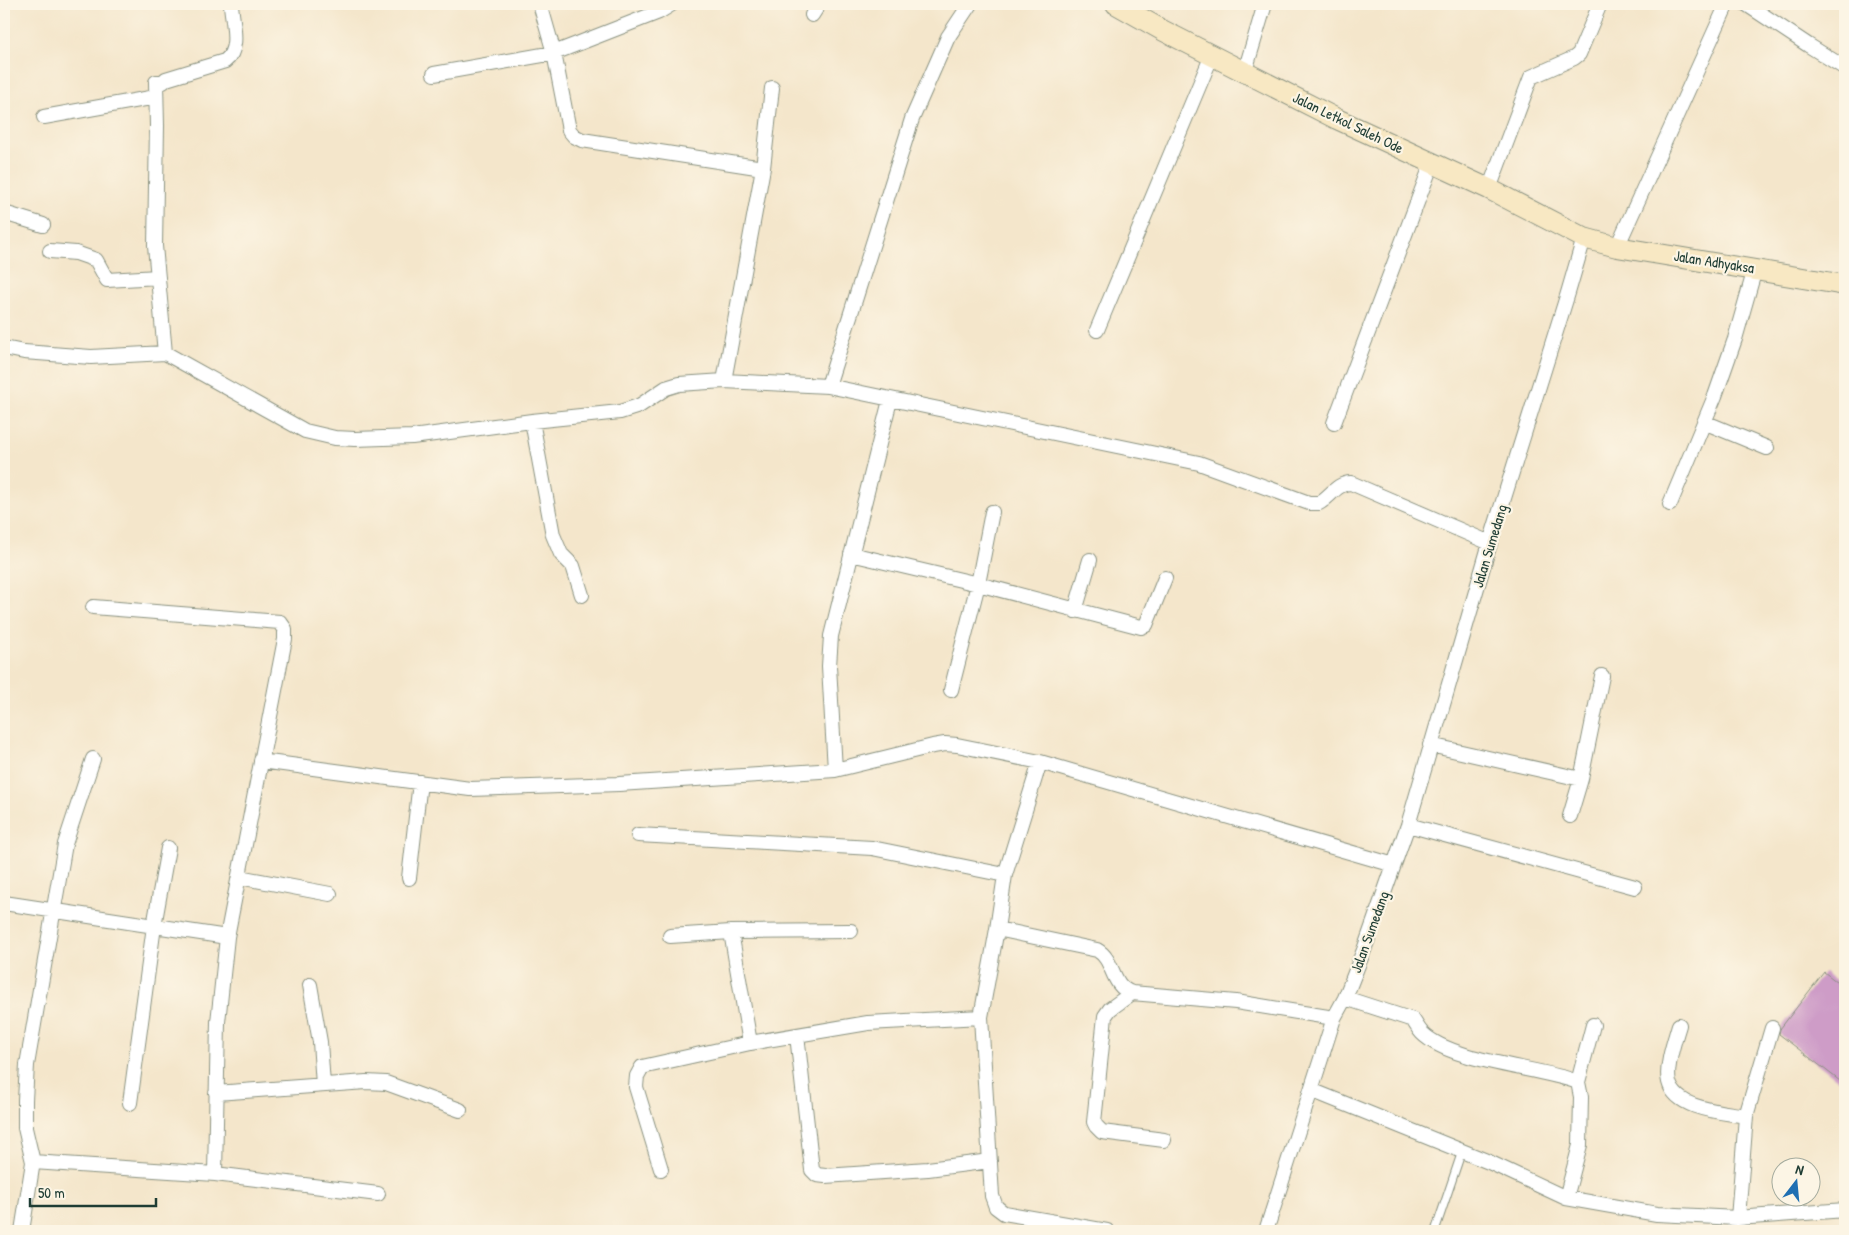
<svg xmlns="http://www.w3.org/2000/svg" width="1849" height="1235" viewBox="0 0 1849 1235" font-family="'Patrick Hand',sans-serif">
<rect width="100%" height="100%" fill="#fcf5e5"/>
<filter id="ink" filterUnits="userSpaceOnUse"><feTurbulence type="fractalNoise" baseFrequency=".02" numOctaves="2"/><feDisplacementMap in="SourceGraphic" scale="10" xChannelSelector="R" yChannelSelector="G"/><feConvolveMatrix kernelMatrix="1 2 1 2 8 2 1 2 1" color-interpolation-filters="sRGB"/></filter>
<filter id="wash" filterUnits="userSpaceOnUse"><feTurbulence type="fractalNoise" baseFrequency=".0096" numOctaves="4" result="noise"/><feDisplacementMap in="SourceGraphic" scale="20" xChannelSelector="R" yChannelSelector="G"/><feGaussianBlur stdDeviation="1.12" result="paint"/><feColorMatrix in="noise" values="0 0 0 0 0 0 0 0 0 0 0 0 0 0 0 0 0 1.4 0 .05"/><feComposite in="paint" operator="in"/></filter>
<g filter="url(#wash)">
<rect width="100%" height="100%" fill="#f4e6cb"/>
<g id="blocks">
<!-- building -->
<path fill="#ce9cc7" d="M1824,972L1845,988V1074L1840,1081L1779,1034L1780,1029Z"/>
</g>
</g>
<g filter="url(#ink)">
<use href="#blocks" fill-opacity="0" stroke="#8a9280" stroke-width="1"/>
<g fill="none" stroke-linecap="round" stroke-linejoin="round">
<!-- lane casing -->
<g stroke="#8a9280" stroke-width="9">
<path id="lane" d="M1435,1231L1462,1151"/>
</g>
<!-- street casing -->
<g stroke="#8a9280" stroke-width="16">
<path id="street" d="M540,4L554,53L569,130L574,136L582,140L763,168L724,381
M1746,4L1808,45L1845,68
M812,15L819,4
M1245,71L1265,4
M434,74L554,53L659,12L672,4
M44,117L156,97
M763,168L772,88
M1489,189L1531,77L1574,58L1579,54L1600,4
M4,213L43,225
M1584,238L1568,293L1490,543L1408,825L1364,950L1345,998L1334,1018L1311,1090L1489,1162L1566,1198L1657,1214L1737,1218L1845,1210
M1617,247L1727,4
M50,251L76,253L96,260L107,280L158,277
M1097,330L1212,55
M4,348L24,352L91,357L165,353L305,431L335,438L355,439L412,437L532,421L620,412L639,406L666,388L679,384L724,381L828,386L1199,463L1309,503H1319C1330,497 1337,483 1351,483L1490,543
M165,353L155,246L157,126L156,82H163L166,79L225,61C241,49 232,22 231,4
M828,386L912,119L948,37L970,4
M532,421L553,535L561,554L573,566L582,595
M1704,422L1767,448
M1334,423L1432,163
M1670,504L1715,396L1735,339L1755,269
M851,554L978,584L1141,627L1146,625L1165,578
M93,607L280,622L285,629V639L227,937L218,1022L215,1174
M1075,611L1090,560
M951,690L978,584L992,512
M1430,745L1581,779L1602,676
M261,761L470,789L619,784L835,770L933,746L945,744L957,745L1040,762L1394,865
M1040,762L1005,875L997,929L981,1017L992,1196L996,1207L1004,1213L1107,1231
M835,770L829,666L831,636L890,400
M1570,816L1581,779
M1408,825L1635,887
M638,835L872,848L1005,875
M239,877L330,894
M409,878L420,782
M4,903L227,937
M997,929L1097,950C1115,960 1110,986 1132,993L1236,1002L1334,1018
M731,932L750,1043
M670,936L731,932L851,931
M310,985L320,1042L323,1085
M1132,993L1110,1009L1105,1016L1094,1122L1096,1126L1102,1132L1164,1140
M1345,998L1413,1020C1416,1024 1418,1029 1422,1033C1451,1062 1537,1067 1578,1082L1581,1097L1580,1145L1566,1198
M1679,1025C1675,1039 1665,1067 1669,1082C1676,1110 1723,1112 1746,1116
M797,1035L812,1170L817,1175L825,1176L928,1169L990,1161
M1578,1082L1593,1025
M216,1093L366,1082L386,1083L460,1110
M130,1103L154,926L168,848
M33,1162L215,1174L378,1194
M661,1169L636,1087L637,1076L642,1067L750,1043L868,1023L981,1017
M22,1231L33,1162L25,1128V1100L27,1065L65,844L93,759
M1266,1231L1311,1090
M1737,1231L1746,1116L1772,1028"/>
</g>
<!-- secondary casing -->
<g stroke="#8a9280" stroke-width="22">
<path id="secondary" d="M1116,4L1162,30L1337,119L1489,189L1584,238L1617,247L1845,285"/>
</g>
<!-- lane -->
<use href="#lane" stroke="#fff" stroke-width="7"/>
<!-- street -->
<use href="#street" stroke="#fff" stroke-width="14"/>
<!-- secondary -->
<use href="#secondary" stroke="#f8e8c3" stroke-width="20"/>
</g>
</g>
<g text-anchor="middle" stroke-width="4.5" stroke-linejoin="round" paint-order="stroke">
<!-- street labels -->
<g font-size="15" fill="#1f3d34" stroke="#fcf5e5">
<text transform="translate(1348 123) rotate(26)" y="5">Jalan Letkol Saleh Ode</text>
<text transform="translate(1714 262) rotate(9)" y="5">Jalan Adhyaksa</text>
<text transform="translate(1490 546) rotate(-73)" y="5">Jalan Sumedang</text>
<text transform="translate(1370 932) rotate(-70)" y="5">Jalan Sumedang</text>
</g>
</g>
<!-- margin -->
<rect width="1849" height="1235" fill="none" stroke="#fcf5e5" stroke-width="20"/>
<!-- north arrow -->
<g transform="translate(1796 1182) rotate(16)"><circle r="24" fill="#fcf5e5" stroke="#a4ab9e"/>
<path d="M0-4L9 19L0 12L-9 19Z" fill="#1f6fb2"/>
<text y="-8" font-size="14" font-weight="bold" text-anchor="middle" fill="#1f3d34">N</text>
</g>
<!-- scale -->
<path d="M30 1198v8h126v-8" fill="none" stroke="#1f3d34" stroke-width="2.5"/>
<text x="38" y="1198" font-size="15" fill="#1f3d34" stroke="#fcf5e5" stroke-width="4" paint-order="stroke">50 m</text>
</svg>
